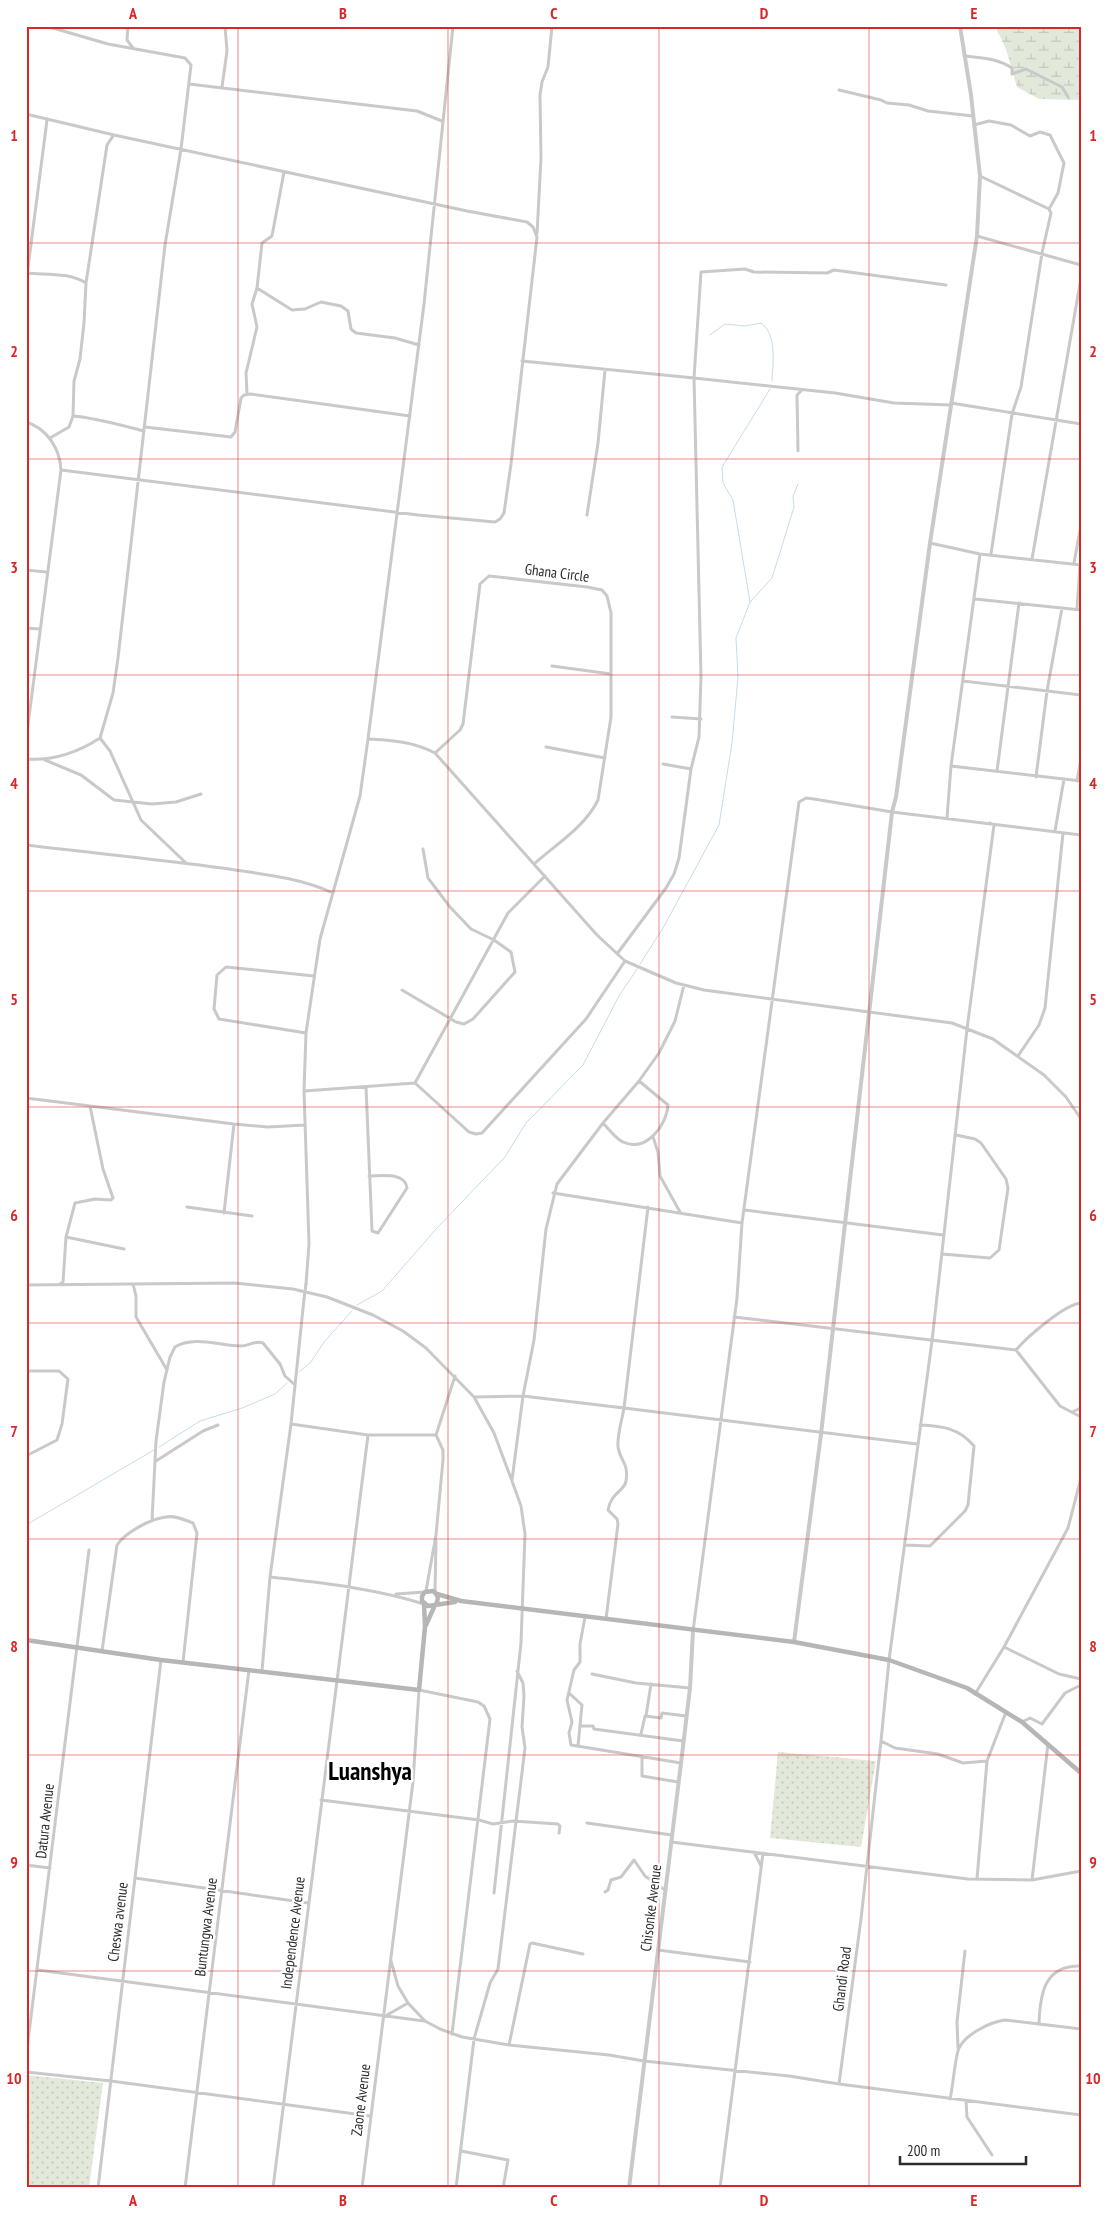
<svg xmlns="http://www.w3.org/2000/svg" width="1107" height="2214" viewBox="0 0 1107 2214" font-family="'PT Sans Narrow',sans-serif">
<defs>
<pattern id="wetland-marsh" width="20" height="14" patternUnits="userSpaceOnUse" patternTransform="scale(1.25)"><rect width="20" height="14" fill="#e2e9da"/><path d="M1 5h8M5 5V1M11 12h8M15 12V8" fill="none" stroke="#c2c8bb"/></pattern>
<pattern id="park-dots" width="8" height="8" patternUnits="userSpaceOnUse" patternTransform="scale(1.25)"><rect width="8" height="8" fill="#e2e9da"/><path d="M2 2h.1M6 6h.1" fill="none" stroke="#c2c8bb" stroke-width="1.8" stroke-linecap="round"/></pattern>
</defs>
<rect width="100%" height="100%" fill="#fff"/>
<!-- wetland -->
<path fill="url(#wetland-marsh)" d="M995,26H1081V100L1039,99L1017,87L1006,49Z"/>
<!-- park -->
<path fill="url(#park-dots)" d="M778,1752L876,1761L861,1847L770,1838Z
M26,2075L103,2083L89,2188H26Z"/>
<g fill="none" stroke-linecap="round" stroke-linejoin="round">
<!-- stream -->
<path stroke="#c7dce8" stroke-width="1" d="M710,335L725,324L745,326L761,323C777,334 773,363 772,381
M750,602L733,500L723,483L722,467L770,389
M640,964L663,928L719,825L732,743L738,677L736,638L750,602L772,578L794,507L793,496L798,484
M357,1305L382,1291L437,1228L505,1157L526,1123L583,1065L619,996L637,969
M299,1372L311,1362L324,1342L352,1311
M159,1447L200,1421L242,1408L275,1394L287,1383
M26,1525L154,1450"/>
<!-- minor -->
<path stroke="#c9c9c9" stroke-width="3" d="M46,26L108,44L185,58L191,65L181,149L165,245L118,658L113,693L100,738L110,751L141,820L186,863
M128,26L127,40L133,48
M964,56C982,58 997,58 1012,68V74L1026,69L1062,87L1068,97
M189,84L417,111L442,121
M222,87L227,51L225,26
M839,90L881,100L887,103L909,105L928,111L973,116
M26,114L114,135L467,211L527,222L533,227L537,237L511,464L504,513L500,519L495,522L418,515L61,470
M974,125L989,121L1011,125L1030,136L1040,132L1050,135L1064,163L1058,193L1049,209
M980,176L1049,209L1051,213L1042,253L1021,387L1012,414L991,554
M537,234L541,158L540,95L542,82L548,67L552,26
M977,236L1081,265
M27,273C47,275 68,272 86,283
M26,283L47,120
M946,285L834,270L827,273L754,272L745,269L701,272L694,378L835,393L894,403L951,405
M257,288L292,310L305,309L321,302L341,306L348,311L351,329L356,333L395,338L419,345
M522,361L694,378L701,677L699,737L691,769L679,858L674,874L666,888L617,954
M247,394L246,373L257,327L252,304L257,288L262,243L272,236L284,172
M951,403L1081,424
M73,416C97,418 120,425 144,431
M26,422C47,428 60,449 61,470L26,740
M145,427L231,437L235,432L241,398L244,395L251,394L410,416
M50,438L69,427L73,416L74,381L80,359L84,323L86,283L107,145L113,136
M798,451L797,395L802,390
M587,515L598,443L605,370
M930,543L980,554L1081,565
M1032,559L1081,278
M1074,563L1081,525
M26,570L46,572
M975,599L1081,610
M1077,609L1080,565
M26,628L40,629
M552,666L611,674
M963,681L1081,695
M672,717L701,719
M368,739C392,740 414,742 435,753L597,935L625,961L676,983L704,990L952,1023L993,1039L1044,1075L1066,1097L1081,1119
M546,747L605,758
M435,753L460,730L463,724L480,584L489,576L587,587L602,590L607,596L611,613V717L598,800C585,827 555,845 534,864
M26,759C54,761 77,753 100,738
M45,760L81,775L114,800L152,804L176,802L201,794
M663,764L691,769
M951,766L1081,781
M997,771L1019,603
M1036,777L1047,691L1062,608
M1077,781L1081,759
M947,818L951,766L980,554
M1055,831L1064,779
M26,845C92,853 157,859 222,868C260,874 298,877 333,893
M402,990L456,1022L464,1024L473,1019L515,972L511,952L494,940L471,929L450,907L428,878L423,849
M306,1033L219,1019L214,1009L217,975L226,967L314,976
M1018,1056L1039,1025L1045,1008L1063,833
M415,1083L508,913L545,876
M366,1087L372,1231L378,1233L407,1188C405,1172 382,1176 369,1176
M304,1091L415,1083L469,1132L476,1134L482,1133L586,1019L625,961
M26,1098L234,1124L268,1127L305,1125
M603,1123C608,1128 616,1139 623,1142C646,1153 667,1125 668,1105L639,1081
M653,1137L658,1152L660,1176L680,1212
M553,1193L742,1223
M187,1207L252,1216
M648,1207L624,1408L917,1444
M745,1210L943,1235
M224,1213L234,1124
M66,1237L124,1249
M942,1254L990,1258L999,1250L1008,1188L1006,1179L981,1143L975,1139L956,1135
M60,1284L63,1282L66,1237L75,1203L95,1199L111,1200L113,1198L103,1169L90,1106
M133,1284L136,1296V1317L167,1370
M306,1284L309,1244L304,1091L306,1033L320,939L360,796L368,739L424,304L453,26
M26,1285L235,1283L293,1289L327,1297L373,1315L403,1331L426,1348L474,1397L494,1433L512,1481L521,1506L525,1534L521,1643L494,1893
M734,1317L1016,1350L1060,1406L1081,1417
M1016,1350C1027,1337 1065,1304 1081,1303
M26,1371H59L68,1379L62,1424L57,1440L26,1456
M475,1397L523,1396L534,1340L546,1229L557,1184L603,1123L639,1081L659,1053L675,1021L684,985
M1072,1412L1081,1408
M291,1424L368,1435H436
M156,1461L203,1431L218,1425
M512,1480L523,1396L624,1408C622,1420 617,1435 618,1447C620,1461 629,1463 626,1481C625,1491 611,1492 608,1510L617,1519L618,1524L606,1619
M152,1521L156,1441L164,1382L170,1357L175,1347C194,1335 220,1346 241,1346C249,1346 254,1340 263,1343L280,1364L285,1376L295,1385
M905,1545L930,1546L965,1511L968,1505L974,1446C959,1428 942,1426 920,1425
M270,1577C322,1583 373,1588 424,1604
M426,1591L436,1535L443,1460V1450L436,1435L455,1376
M435,1592L436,1541
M396,1594L425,1592
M585,1617L580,1644V1662L574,1670L567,1700L572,1722L569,1733L571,1745L681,1763
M693,1631L737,1298L742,1223L799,802L806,798L814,799L892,812L1081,835
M1004,1647L1059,1674L1081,1679
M102,1651L117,1545C126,1532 150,1519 166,1517C175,1515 185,1520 193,1523L197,1533L183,1662
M262,1671L270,1577L291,1424L304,1299
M592,1674L636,1683L690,1688
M569,1693L582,1705L578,1746
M975,1694L1004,1647L1068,1528L1081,1478
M646,1716L651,1684
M1022,1722L1030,1718L1042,1724L1065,1693L1081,1685
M581,1726H593L594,1729L683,1741
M641,1734L645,1716L661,1718L662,1713L686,1716
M881,1741L895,1748L938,1754L963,1763L987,1761
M642,1756V1776L678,1782
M321,1800L479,1820L493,1824L513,1821L558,1824L560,1826L559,1833
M587,1823L672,1835
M671,1842L968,1879L1032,1880L1081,1871
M754,1852L761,1866
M26,1865L50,1868
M135,1878L308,1903
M977,1879L987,1761L1006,1712
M1032,1880L1048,1744
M605,1892L608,1890L611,1880L621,1877L634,1860L645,1876L665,1890
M658,1950L750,1962
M391,1961L398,1986L408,2003L425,2021L440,2029L462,2037L509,2045L609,2055L644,2061L789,2076L839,2084L1081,2115
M38,1970L424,2021
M387,2015L408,2003
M1039,2024C1040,1994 1044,1965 1081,1966
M509,2045L530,1944L532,1943L583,1954
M958,2048L957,2022L965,1951
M26,2057L89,1550
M26,2072L111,2081L370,2116
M839,2084L861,1919L881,1741L889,1660L932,1341L967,1029L994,825L990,823
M950,2099C953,2087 955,2057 959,2048C966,2034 990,2022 1005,2020L1081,2029
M966,2101L967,2117L992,2155
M461,2151L508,2160L503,2188
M720,2187L727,2188
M98,2188L161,1660
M185,2188L249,1670
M273,2188L368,1435
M362,2188L413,1782L419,1690L478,1702L484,1706L490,1719L452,2034
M456,2188L474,2039L490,1983L498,1969L525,1748L522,1727L524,1696L523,1683L517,1671
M720,2188L763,1853"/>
<!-- tertiary -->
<path stroke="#c9c9c9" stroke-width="4" d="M794,1642L821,1434L892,812L896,797L930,543L977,236L980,176L971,95L960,26
M629,2188L681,1763L690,1688L693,1631"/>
<!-- secondary -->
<path stroke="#b6b6b6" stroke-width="4.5" d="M437,1594L461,1601L794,1642L889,1660L967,1688L1022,1722L1081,1773
M436,1604C439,1599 438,1594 433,1591L425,1592L422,1596V1601L428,1606L455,1602
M426,1625L435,1605
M26,1640L161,1660L419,1690L425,1627L424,1604"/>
<!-- minor-bridge -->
<path stroke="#c9c9c9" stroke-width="3" d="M304,1299L306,1284"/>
</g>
<!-- grid -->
<path fill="none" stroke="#d62828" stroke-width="1" stroke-opacity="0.55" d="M238,26V2188M448,26V2188M659,26V2188M869,26V2188M26,243H1081M26,459H1081M26,675H1081M26,891H1081M26,1107H1081M26,1323H1081M26,1539H1081M26,1755H1081M26,1971H1081"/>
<g text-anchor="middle" stroke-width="5" stroke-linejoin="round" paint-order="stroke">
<!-- street labels -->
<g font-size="15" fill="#2c2c2c" stroke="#fff">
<text transform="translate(557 573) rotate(7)" y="5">Ghana Circle</text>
<text transform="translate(45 1821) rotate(-84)" y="5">Datura Avenue</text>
<text transform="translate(651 1908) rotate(-83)" y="5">Chisonke Avenue</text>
<text transform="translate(118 1922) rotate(-83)" y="5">Cheswa avenue</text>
<text transform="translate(206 1927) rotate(-83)" y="5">Buntungwa Avenue</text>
<text transform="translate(293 1933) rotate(-83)" y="5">Independence Avenue</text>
<text transform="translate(842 1979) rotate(-83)" y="5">Ghandi Road</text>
<text transform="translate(361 2100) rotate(-83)" y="5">Zaone Avenue</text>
</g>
<!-- town labels -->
<g font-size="25" font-weight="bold" fill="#000" stroke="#fff">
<text x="370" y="1780">Luanshya</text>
</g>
</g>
<!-- border -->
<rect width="1107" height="2214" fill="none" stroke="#ffffff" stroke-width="55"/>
<!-- scale -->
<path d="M900 2156v8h126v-8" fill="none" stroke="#2c2c2c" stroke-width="2.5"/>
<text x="907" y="2156" font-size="15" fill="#2c2c2c" stroke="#ffffff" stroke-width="4" paint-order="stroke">200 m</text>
<rect x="28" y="28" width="1052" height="2158" fill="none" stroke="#d62828" stroke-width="2"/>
<g font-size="16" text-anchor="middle" font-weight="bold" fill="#d62828">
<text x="133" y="19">A</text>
<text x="343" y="19">B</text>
<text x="554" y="19">C</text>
<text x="764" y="19">D</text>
<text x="974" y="19">E</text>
<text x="14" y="141">1</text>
<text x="1093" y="141">1</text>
<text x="14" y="357">2</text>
<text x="1093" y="357">2</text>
<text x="14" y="573">3</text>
<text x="1093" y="573">3</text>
<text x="14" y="789">4</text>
<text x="1093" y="789">4</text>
<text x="14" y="1005">5</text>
<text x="1093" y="1005">5</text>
<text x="14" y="1221">6</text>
<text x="1093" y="1221">6</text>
<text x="14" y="1437">7</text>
<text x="1093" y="1437">7</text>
<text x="14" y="1652">8</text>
<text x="1093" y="1652">8</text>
<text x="14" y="1868">9</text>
<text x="1093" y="1868">9</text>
<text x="14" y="2084">10</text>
<text x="1093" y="2084">10</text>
<text x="133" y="2206">A</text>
<text x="343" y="2206">B</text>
<text x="554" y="2206">C</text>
<text x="764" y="2206">D</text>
<text x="974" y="2206">E</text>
</g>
</svg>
